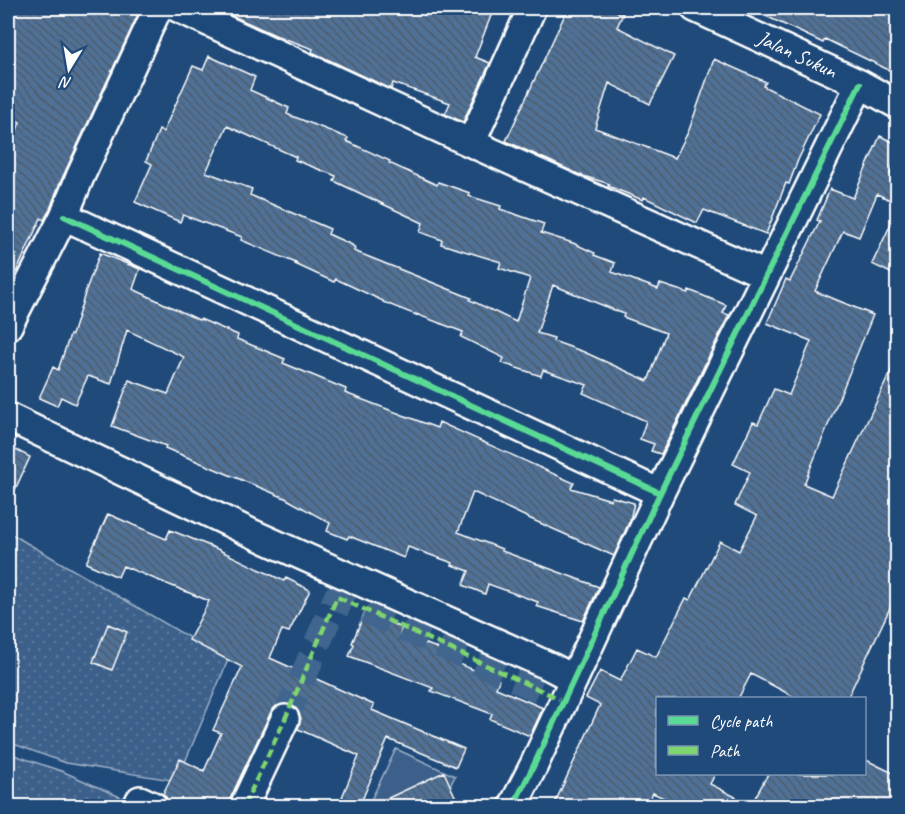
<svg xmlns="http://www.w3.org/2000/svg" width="905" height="814" viewBox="0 0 905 814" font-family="Caveat,sans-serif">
<defs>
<pattern id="grass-dots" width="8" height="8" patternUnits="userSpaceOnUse" patternTransform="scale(1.5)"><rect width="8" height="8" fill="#3c618b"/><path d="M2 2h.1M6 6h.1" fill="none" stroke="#59799c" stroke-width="1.8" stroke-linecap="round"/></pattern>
<pattern id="building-back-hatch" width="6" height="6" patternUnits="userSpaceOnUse" patternTransform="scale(1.5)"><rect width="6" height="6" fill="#507197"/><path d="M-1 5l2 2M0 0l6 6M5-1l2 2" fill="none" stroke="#4e5b6a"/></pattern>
</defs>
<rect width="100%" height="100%" fill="#1f4a7a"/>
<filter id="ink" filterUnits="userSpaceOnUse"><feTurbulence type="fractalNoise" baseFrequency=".0167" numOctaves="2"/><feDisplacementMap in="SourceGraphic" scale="12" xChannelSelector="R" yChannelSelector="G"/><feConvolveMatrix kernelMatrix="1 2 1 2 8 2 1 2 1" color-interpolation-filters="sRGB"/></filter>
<g filter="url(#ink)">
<!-- grass -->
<path fill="url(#grass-dots)" stroke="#9eb0c5" stroke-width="1.5" d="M8,532L228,660L177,781L66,763L8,742Z
M8,753L64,772L129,801L127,806H8Z"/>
<!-- green -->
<path fill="#3c618b" stroke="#9eb0c5" stroke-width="1.5" d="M396,749L455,776L440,806H368Z"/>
<!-- building -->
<path fill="url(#building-back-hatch)" stroke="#fff" stroke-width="1.5" fill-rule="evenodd" d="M8,8H141L59,185L50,209L44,220L41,218L8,290V154L20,122L8,118Z
M215,8H494L475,57L490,63L463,122L445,114L450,103L393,83L391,89L312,52L313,49L275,35Z
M568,8H609L623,14L617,27L674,56L650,104L609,83L595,128L675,158L689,130L714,59L766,82L763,86L820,114L798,160L789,184L786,183L766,234L704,210L697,223L644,197L643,200L608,186L610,184L580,175L506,141Z
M749,8H897V74L825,39L823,43Z
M209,56L255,77L250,90L289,108L287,114L348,138L346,141L390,161L389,163L437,185L438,182L470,193L469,196L501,206L500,209L544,224L541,233L573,243L595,253L594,255L615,263L612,272L658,289L660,284L688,293L689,290L726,305L723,313L729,315L661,454L651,451L654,444L640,439L646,421L583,393L587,385L543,370L541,376L502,363L504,358L461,337L463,332L416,314V315L383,302V301L336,279L334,282L295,264L296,263L241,240L242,237L183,215L180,222L135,202L152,164L146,161L159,130L163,132L193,66L203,70ZM227,126L296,157L295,160L336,176L334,181L423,223L420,232L442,240L441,244L501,262L499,268L530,278L516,322L470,300L471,298L354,251L355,248L352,245L328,234L330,229L250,195L252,189L206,172ZM553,285L624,314L623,317L666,333L648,381L584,352L553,341L554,338L537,333Z
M880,136L897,144V156L890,174L897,178V203L877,194L859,237L843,231L815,291L873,315L804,484L832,496L897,358V593L847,699H798L751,674L738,699H657V774H715L710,784L751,805L768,774H864V759L897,775V807H683L653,793L646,807H553L600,705L586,698L600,671L620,681L637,648L656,657L686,598L690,600L720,541L739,551L757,516L735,505L750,472L733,464L753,422L758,424L774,389L789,395L811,341L767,323L786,279L790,281L820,221L817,220L830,189L853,198Z
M897,211V276L872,264Z
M100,253L140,269L133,289L199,320L200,319L238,335L237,339L285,359L283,363L346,389L345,393L437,428L439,422L574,483L571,488L611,500L612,497L634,503L630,520L614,556L533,520L473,492L458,532L502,549V551L599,587L583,621L536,606L538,602L488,584L485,594L463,585L469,571L452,565L453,563L408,547L404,558L349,536L347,539L327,531L330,523L285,498L165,448L166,446L112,426L129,380L168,394L184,357L127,330L111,384L88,376L75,404L61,397L57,406L39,398L53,367L58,370L70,335H72L87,287Z
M8,446L30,457L8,505Z
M108,514L166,539L170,530L215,548L284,581L286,578L310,590L289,632L282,630L270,658L374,705L372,710L464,749L456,767L388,739L359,807H338L359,756L298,729L301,718L298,711L292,705L283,703L276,706L271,712L230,799L228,807H177L168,802L166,797L163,794L180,759L204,771L221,733L213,730L242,667L189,640L209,601L123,566L118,577L86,563Z
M365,612L402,628L400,634L442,650L439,656L499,680L496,688L543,708L530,736L490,719L492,714L431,691L433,688L349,656L354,644L352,643Z
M108,624L127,632L112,670L93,662Z
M444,772L460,807H369Z"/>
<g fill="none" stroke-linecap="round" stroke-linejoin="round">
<!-- minor-tunnel -->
<path stroke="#41658e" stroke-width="27" stroke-dasharray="27 14" stroke-linecap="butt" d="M285,719L337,597L564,701"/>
<!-- minor casing -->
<g stroke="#fff" stroke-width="32">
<path id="minor" d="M178,8L471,143L766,275
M695,8L860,84L898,105
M471,143L532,8
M64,216L660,493
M8,326L64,216L80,177L158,8
M8,417L249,532L551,667L574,679
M137,806L140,800L153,806
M244,806L285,719
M513,806L534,765L660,493L860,84"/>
</g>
<!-- minor -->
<use href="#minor" stroke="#1f4a7a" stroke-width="27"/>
<!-- quiet -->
<path stroke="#7fd670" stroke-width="4.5" stroke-dasharray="9 4.5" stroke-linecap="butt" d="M244,806L285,719L337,597L564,701"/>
<!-- cycleway casing -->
<g stroke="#1f4a7a" stroke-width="10">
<path id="cycleway" d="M64,216L660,493
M513,806L534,765L660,493L860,84"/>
</g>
<!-- cycleway -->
<use href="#cycleway" stroke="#5adb95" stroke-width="6"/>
</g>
</g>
<g text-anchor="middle" stroke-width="4.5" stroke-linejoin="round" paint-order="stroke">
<!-- street labels -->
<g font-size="21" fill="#fff" stroke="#1f4a7a">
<text transform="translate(797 54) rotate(25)" y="7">Jalan Sukun</text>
</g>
</g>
<!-- margin -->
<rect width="905" height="814" fill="none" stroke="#1f4a7a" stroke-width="30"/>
<rect x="15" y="15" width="875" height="784" fill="none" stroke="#fff" stroke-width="2" filter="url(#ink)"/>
<!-- legend -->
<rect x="656" y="697" width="210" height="78" fill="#1f4a7a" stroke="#7992af" stroke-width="1.5"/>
<rect x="668" y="716" width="30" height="9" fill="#5adb95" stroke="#7992af" stroke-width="1.5"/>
<text x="710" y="727" font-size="18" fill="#ffffff">Cycle path</text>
<rect x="668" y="746" width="30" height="9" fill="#7fd670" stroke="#7992af" stroke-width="1.5"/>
<text x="710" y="757" font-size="18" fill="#ffffff">Path</text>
<!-- north arrow -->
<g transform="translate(69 69) rotate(191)" stroke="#1f4a7a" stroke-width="4.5" paint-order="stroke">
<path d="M0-4.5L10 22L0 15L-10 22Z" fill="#ffffff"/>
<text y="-9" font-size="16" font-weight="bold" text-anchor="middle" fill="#ffffff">N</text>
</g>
</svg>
